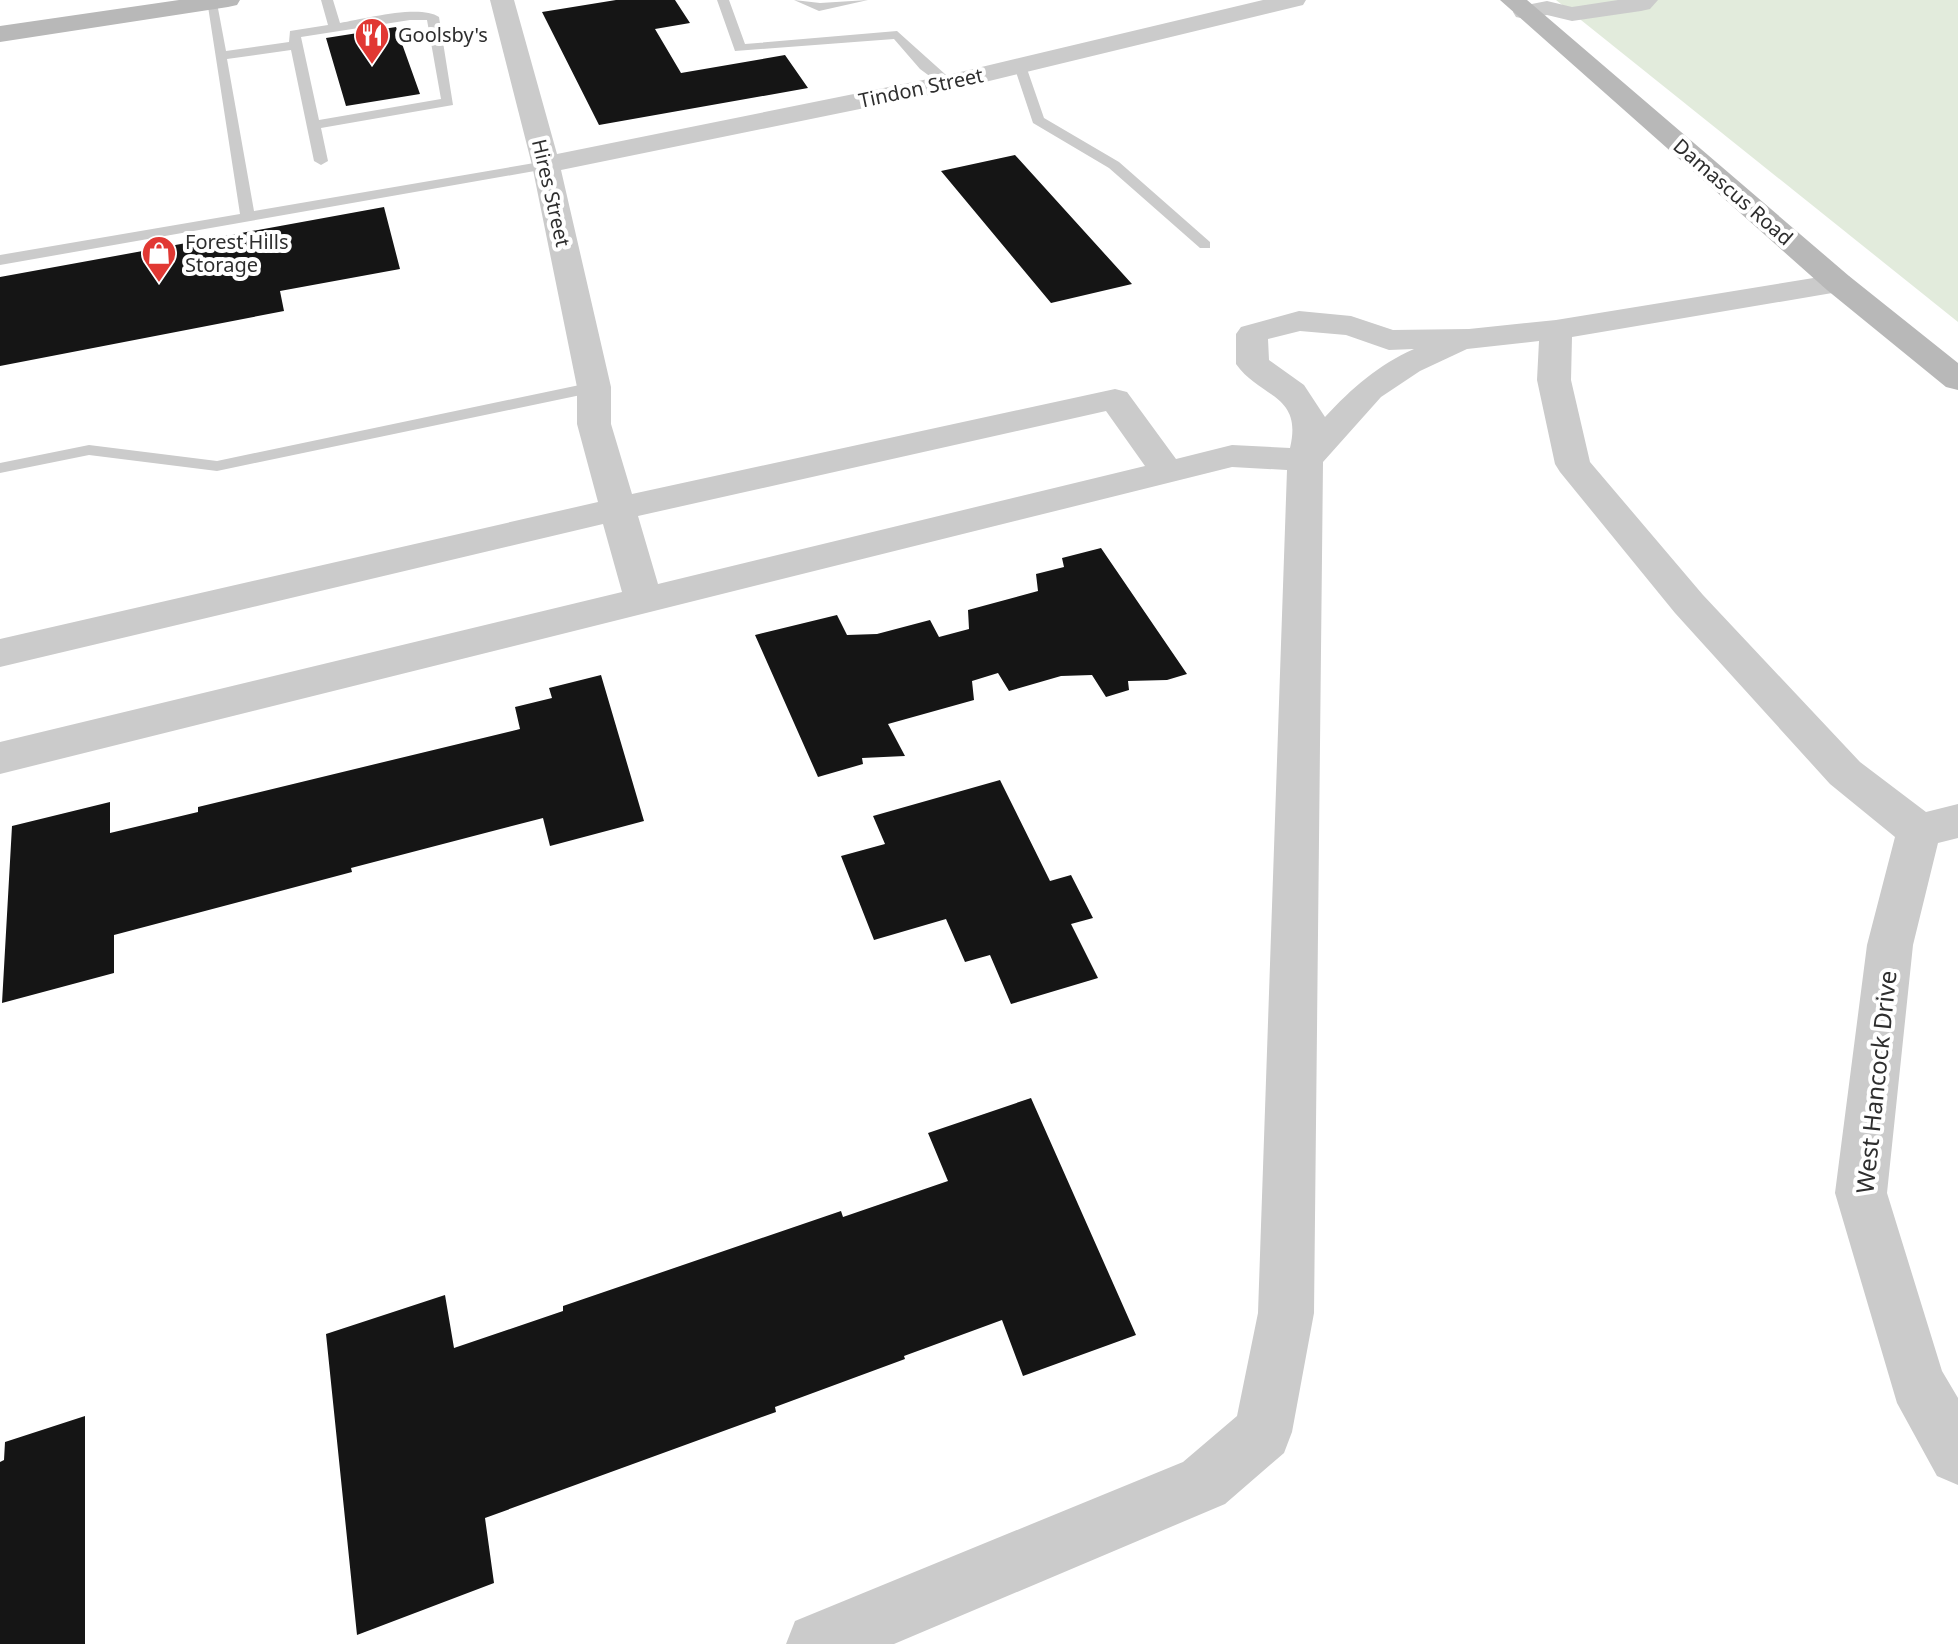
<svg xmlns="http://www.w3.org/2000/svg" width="1958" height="1644" viewBox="0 0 1958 1644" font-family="'Noto Sans',sans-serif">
<rect width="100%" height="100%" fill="#fff"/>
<!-- green -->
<path fill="#e2ebdc" d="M1556,0H1958V322Z"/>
<!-- building -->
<path fill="#151515" d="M616,0H675L690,23L655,29L681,73L785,55L808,88L599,125L542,12Z
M396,27L420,94L346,106L326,38Z
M1015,155L1132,284L1051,303L941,171Z
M384,207L400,269L280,291L284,311L0,366V277Z
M1101,548L1187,674L1167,680L1128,681L1129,690L1106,697L1092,675L1061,676L1009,691L998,673L972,681L974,700L888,724L905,756L862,758L863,764L818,777L755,635L837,615L847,635L877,634L930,620L939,637L969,629L968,610L1038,591L1036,574L1064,567L1062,558Z
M601,675L644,821L550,846L543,818L351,868L352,872L114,935V973L2,1003L12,826L110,802V833L198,812V807L520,729L515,707L552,698L549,688Z
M1000,780L1050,881L1071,875L1093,918L1071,924L1098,978L1011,1004L990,955L965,962L946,919L874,940L841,856L885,844L873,816Z
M1031,1098L1136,1335L1023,1376L1002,1320L904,1356L905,1359L775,1407L776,1412L485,1518L494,1583L357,1635L326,1334L445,1295L454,1348L563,1311V1306L841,1211L843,1217L948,1181L928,1133Z
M85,1416V1644H0V1462L4,1460L5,1442Z"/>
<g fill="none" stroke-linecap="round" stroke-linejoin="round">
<!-- lane -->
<path fill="#cbcbcb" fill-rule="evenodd" d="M207,0L217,3L226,51L289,42L290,31L328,25L321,0H333L340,23C364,19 420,4 439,17L453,105L321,128L328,161L321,165L314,161L291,50L227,59L254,211L546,161L553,165L546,169L0,265V255L240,214ZM410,20H427L441,99L319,120L301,37Z
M717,0H729L745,44L897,31L955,83L943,86L920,69L894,39L735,51Z
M794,0L820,3L868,0L819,11Z
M1015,63L1026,66L1044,118L1119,162L1210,242V248H1200L1109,168L1033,123L1014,66Z
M594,382L600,383L602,387L600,391L217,471L89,455L0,473V463L89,445L217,461Z"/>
<!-- street -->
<path fill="#cbcbcb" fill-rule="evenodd" d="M490,0H514L557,154L948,75L1263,0H1306L1303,5L948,91L561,170L611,387V424L632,494L1115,389L1127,392L1176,459L1232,445L1290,448C1303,394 1260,398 1236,364V334L1241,327L1299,311L1351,316L1393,330L1469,329L1556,320L1838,274L1849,276L1854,283L1849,290L1838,292L1572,337L1571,380L1590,462L1703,595L1860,762L1926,812L1958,804V838L1938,843L1913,945L1887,1193L1942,1371L1958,1398V1485L1937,1476L1897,1403L1835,1193L1867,945L1895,837L1830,784L1675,613L1560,472L1555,464L1537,380L1539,341L1467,349L1420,371L1381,397L1323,462L1314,1313L1292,1432L1284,1453L1225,1504L894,1644H786L795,1621L1183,1462L1237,1416L1258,1313L1287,470L1232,467L0,774V742L622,592L603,524L0,667V639L598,502L577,424V387L532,165ZM1300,331L1346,335L1389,350L1414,349C1378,365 1352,388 1325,417L1304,385L1269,360L1268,339ZM1106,411L1145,466L658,584L638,516Z
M1618,0H1658L1650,9L1641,11L1572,21L1547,15L1525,19L1516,17L1513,12L1516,7L1547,1L1572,7Z"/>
<!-- secondary -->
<path fill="#b8b8b8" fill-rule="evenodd" d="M179,0H240L237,5L228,7L0,42V26Z
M1500,0H1527L1849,276L1958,363V390L1946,387L1827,290Z"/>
</g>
<!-- icons -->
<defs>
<g id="restaurant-pin" transform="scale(1.8)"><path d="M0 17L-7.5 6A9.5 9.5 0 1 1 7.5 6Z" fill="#e13833" stroke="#fff"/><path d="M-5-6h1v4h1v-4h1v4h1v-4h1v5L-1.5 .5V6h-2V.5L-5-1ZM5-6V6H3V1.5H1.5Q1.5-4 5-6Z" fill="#fff"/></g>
<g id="shop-pin" transform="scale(1.8)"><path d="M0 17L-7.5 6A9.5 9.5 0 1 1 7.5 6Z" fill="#e13833" stroke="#fff"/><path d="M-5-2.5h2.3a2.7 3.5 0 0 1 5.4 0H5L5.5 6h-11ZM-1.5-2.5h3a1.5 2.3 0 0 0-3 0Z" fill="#fff"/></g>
</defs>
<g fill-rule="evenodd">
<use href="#restaurant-pin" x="372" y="35"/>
<use href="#shop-pin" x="159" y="253"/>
</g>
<g text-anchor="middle" stroke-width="8" stroke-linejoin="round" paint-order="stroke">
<!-- far-poi labels -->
<g font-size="20" fill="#2e2e2e" stroke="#fff" text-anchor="start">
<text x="398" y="42">Goolsby's</text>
<text x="185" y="249">Forest Hills<tspan x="185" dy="23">Storage</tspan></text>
</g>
<!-- far-street labels -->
<g font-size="20" fill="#2e2e2e" stroke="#fff">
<text transform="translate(921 88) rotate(-12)" y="7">Tindon Street</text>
<text transform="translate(1733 192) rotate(41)" y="7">Damascus Road</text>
<text transform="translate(551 193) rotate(77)" y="7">Hires Street</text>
</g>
<!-- street labels -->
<g font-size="24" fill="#2e2e2e" stroke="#fff">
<text transform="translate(1877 1082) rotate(-84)" y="8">West Hancock Drive</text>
</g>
</g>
</svg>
